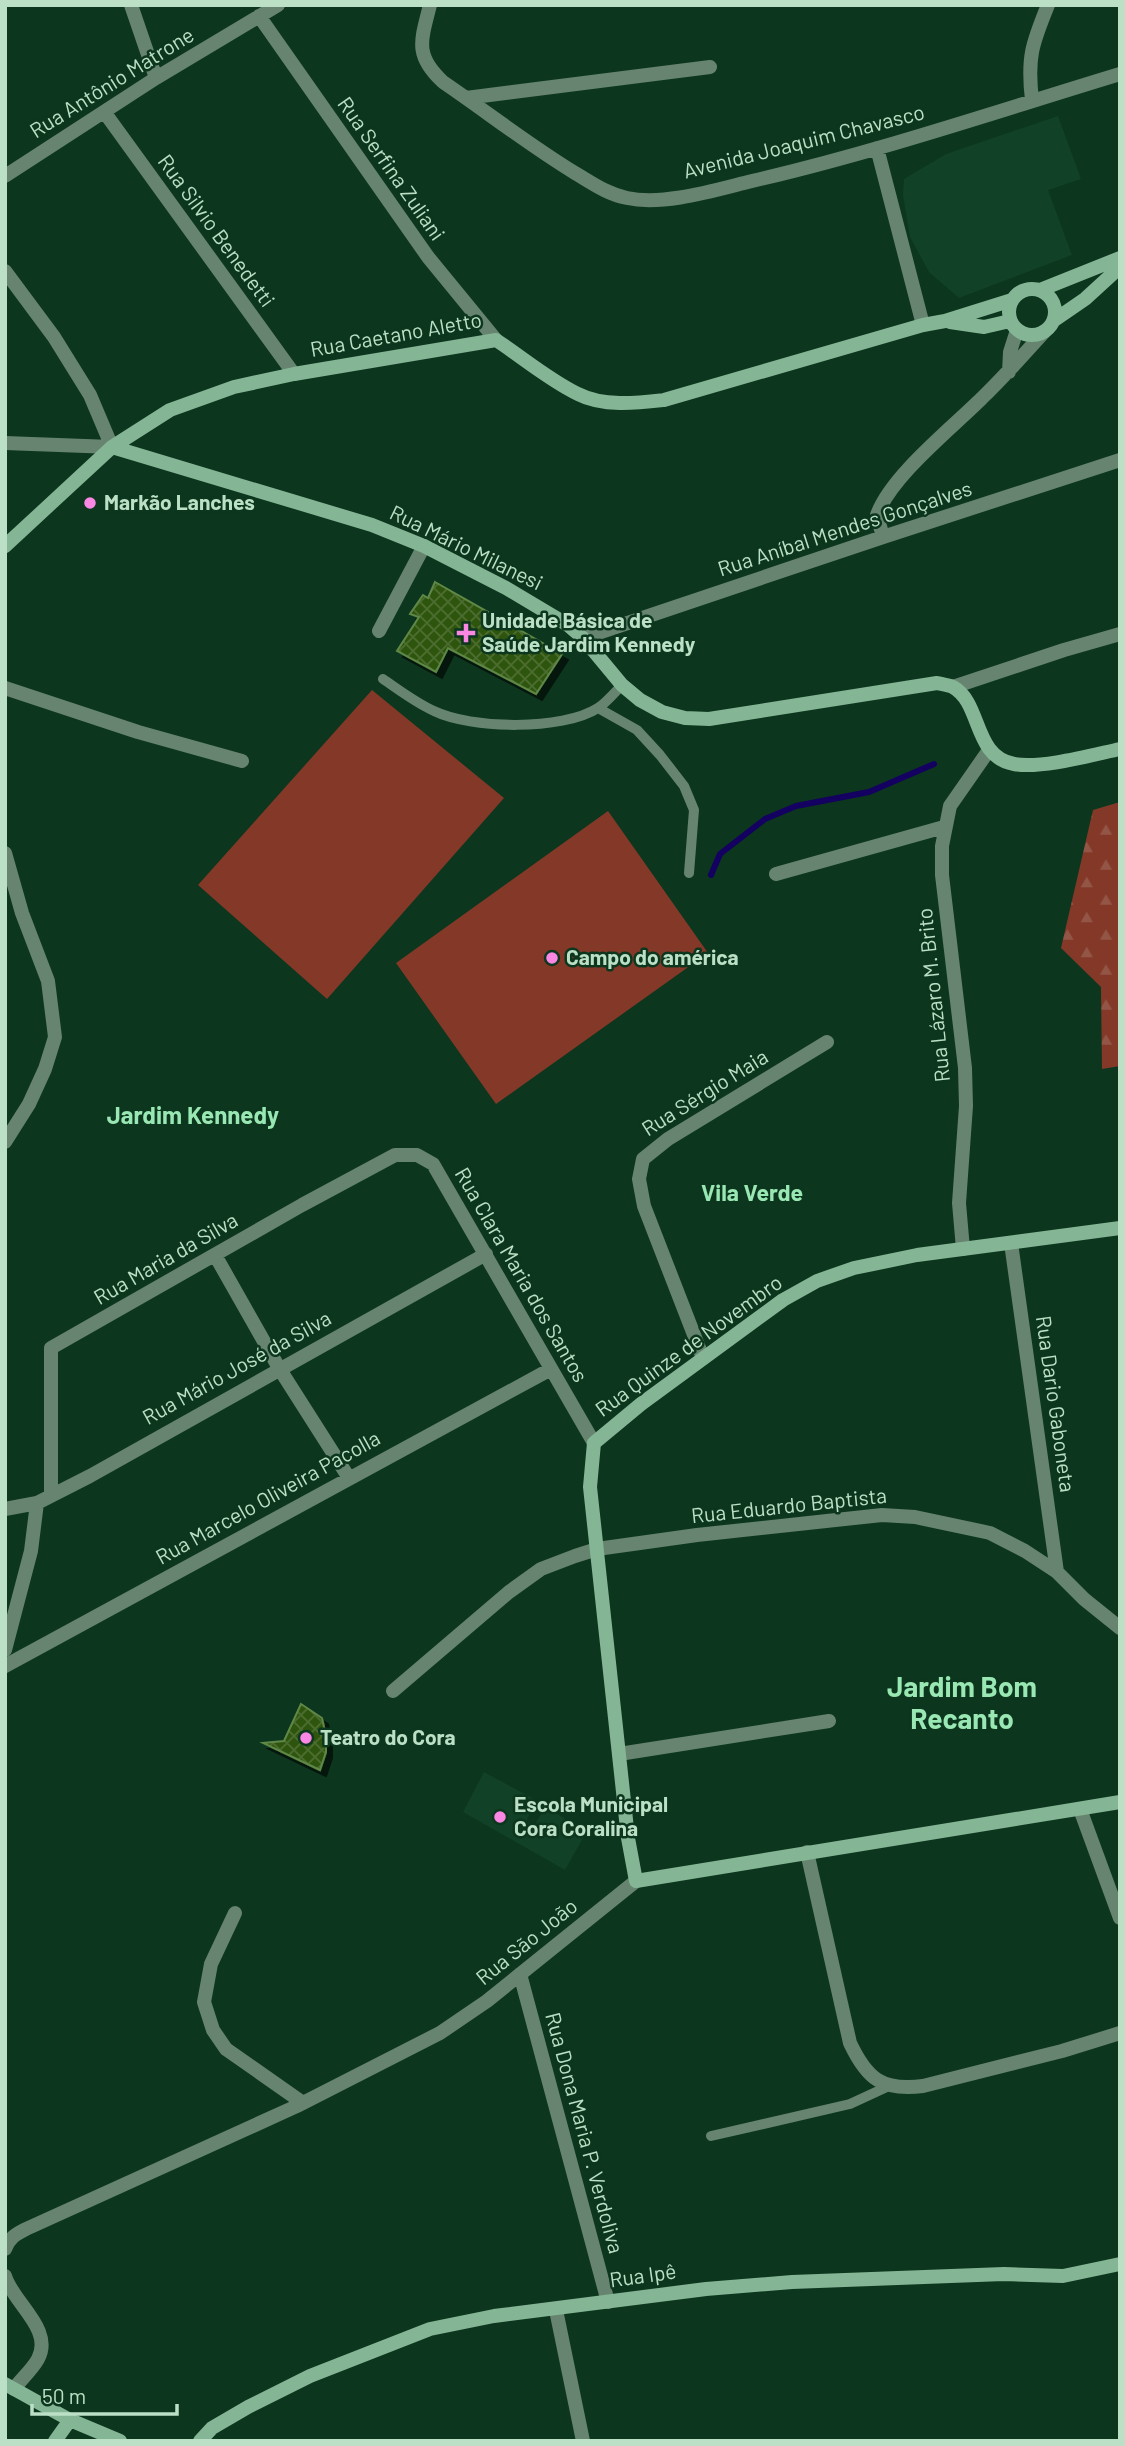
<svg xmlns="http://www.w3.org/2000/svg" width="1125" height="2446" viewBox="0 0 1125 2446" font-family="Barlow,sans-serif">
<defs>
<pattern id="forest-firs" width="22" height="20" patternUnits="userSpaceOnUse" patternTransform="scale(1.75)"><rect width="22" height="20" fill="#843928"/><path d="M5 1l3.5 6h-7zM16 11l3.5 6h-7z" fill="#935546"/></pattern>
<pattern id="building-cross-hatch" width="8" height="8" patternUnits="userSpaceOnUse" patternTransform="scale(1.75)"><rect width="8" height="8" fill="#2f5510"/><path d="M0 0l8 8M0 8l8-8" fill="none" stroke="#4b6d31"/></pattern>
<filter id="shadow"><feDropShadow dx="6" dy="6" stdDeviation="0" flood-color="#0009"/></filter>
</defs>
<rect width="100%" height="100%" fill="#0c361e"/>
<!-- built -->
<path fill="#114126" d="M1058,116L1081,179L1048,190L1072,255L959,298L929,272L910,237L903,195L904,179L946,154Z
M484,1772L536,1800L526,1822L535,1824L545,1807L587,1831L565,1870L463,1812Z"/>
<!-- green -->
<path fill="#843928" d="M372,690L504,798L327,999L198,885Z
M608,811L708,953L496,1104L396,963Z"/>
<!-- forest -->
<path fill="url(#forest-firs)" d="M1120,802V1066L1102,1069L1101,987L1061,948L1093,810Z"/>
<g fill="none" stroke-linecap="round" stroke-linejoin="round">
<!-- stream -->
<path stroke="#130061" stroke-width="6" d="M711,875L720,854L765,819L796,806L869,792L934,764"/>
</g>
<!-- building -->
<path fill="url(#building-cross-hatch)" stroke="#5f8846" stroke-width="2" filter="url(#shadow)" d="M435,582L562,654L536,694L448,648L436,672L397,651L419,617L410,614L423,595L428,598Z
M301,1704L322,1718L326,1736V1752L320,1770L263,1743L284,1741Z"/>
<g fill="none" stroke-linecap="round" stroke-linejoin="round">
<!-- lane -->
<path stroke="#66846f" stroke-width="10" d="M383,679C399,690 416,703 434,711C471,729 562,731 598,708C607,702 615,692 622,685
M598,708L637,730L660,755L684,786L694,810L689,873
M711,2136L850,2104L889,2086"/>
<!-- street -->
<path stroke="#66846f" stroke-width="14" d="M131,5L156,78
M430,5C421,41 414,55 443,82C487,112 529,145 575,173C592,183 607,194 627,198C664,206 715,190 752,181C877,152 998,111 1120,74
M259,16L428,257L496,340
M466,98L710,67
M1032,100C1027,58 1032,44 1048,5
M105,113L294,374
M877,148L923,325
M5,176L156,78L278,5
M5,271L54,337L90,395L112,447L5,443
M1009,372L1010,352L1017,330
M883,537L877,515C891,476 952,428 982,398C1004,377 1024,354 1045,331
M379,631L424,546
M583,638L883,537L1120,460
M953,687L1064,650L1120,634
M5,688L138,732L242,761
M5,853L22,913L48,981L55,1037L45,1069L29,1104L5,1142
M776,874L944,827
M1011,1243L1057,1572
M963,1249L959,1203L966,1106L965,1068L942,875V846L950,806L989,750
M215,1255L279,1368L349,1478
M703,1358L644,1206L639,1179L643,1159L668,1139L827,1042
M51,1496V1348L302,1205L395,1155H417L433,1164L594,1443
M5,1509L37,1503L90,1476L486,1254
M5,1650L31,1551L37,1503
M5,1666L551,1369
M393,1691L509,1592L541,1569L575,1556L597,1549L697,1535L882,1515L915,1517L990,1533L1025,1551L1057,1572L1084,1599L1120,1628
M619,1754L829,1721
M1080,1809L1120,1918
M807,1852L850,2043C867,2079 882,2091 923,2086L1062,2051L1120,2033
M235,1913L211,1964L204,2002L213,2030L226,2049L303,2103
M520,1974L608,2302
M5,2249C9,2238 16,2234 26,2229L297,2106L440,2033L487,2001L636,1881
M5,2276C13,2303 54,2329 38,2359C32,2370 21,2379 14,2389
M556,2310L583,2441"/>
<!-- secondary -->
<path stroke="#84b594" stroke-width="14" d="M1009 312a23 23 0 1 1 46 0a23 23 0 1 1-46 0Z
M1040,290L1120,258
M1053,321L1085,299L1120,267
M950,322L984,327L1010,321
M112,447L372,525L424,546L506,588L568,625L583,638L622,685L640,700L662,712L685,718L709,719L937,683C941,684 948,685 953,687C982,703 973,757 1014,764C1041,769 1092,755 1120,749
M5,546L112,447L170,410L234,387L294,374L496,340C522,357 549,380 578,394C603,407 637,403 664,400L923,325L945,321L1012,300
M1120,1228L917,1255L854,1268L817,1281L783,1300L641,1404L594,1443L590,1487L628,1838L636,1881L1120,1802
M5,2384L70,2420L120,2441
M55,2441L70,2420
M200,2441L212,2428L248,2407L310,2376L430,2329L494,2316L706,2289L792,2282L1004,2274L1063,2276L1120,2264"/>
</g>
<!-- markers -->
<g fill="#fb87e5" stroke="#0c361e" stroke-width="2.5">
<circle cx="90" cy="503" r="7"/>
<path d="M462.5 622.5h7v7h7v7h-7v7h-7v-7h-7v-7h7z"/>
<circle cx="552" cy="958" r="7"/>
<circle cx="306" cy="1738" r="7"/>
<circle cx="500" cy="1817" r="7"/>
</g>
<g text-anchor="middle" stroke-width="5" stroke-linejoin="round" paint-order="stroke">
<!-- street labels -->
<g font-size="21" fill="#bbe0c6" stroke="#0c361e">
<text transform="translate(112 83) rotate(-32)" y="7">Rua Antônio Matrone</text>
<text transform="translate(804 142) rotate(-14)" y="7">Avenida Joaquim Chavasco</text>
<text transform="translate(391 169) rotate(55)" y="7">Rua Serfina Zuliani</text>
<text transform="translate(216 231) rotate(54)" y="7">Rua Silvio Benedetti</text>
<text transform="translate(396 335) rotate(-10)" y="7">Rua Caetano Aletto</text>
<text transform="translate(845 529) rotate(-18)" y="7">Rua Aníbal Mendes Gonçalves</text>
<text transform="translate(466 548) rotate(26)" y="7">Rua Mário Milanesi</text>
<text transform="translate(934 995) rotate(-96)" y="7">Rua Lázaro M. Brito</text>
<text transform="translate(705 1093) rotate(-32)" y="7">Rua Sérgio Maia</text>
<text transform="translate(166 1259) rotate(-30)" y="7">Rua Maria da Silva</text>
<text transform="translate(521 1275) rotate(60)" y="7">Rua Clara Maria dos Santos</text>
<text transform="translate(689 1346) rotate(-36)" y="7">Rua Quinze de Novembro</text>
<text transform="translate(237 1368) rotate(-29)" y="7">Rua Mário José da Silva</text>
<text transform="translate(1055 1404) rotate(82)" y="7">Rua Dario Gaboneta</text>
<text transform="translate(268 1498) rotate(-29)" y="7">Rua Marcelo Oliveira Pacolla</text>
<text transform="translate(789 1506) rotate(-6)" y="7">Rua Eduardo Baptista</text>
<text transform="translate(527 1942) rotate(-39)" y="7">Rua São João</text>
<text transform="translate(584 2133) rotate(75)" y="7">Rua Dona Maria P. Verdoliva</text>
<text transform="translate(643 2276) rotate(-8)" y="7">Rua Ipê</text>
</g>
<!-- poi labels -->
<g font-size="21" font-weight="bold" fill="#bbe0c6" stroke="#0c361e" text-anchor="start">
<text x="104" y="510">Markão Lanches</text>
<text x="482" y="628">Unidade Básica de<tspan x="482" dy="24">Saúde Jardim Kennedy</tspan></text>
<text x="566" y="965">Campo do américa</text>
<text x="320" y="1745">Teatro do Cora</text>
<text x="514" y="1812">Escola Municipal<tspan x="514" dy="24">Cora Coralina</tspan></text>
</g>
<!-- neighbourhood labels -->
<g font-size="23" font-weight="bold" fill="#99e7b3" stroke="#0c361e">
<text x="752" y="1201">Vila Verde</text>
</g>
<!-- quarter labels -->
<g font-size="24" font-weight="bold" fill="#99e7b3" stroke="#0c361e">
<text x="193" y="1124">Jardim Kennedy</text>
</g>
<!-- district labels -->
<g font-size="28" font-weight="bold" fill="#99e7b3" stroke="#0c361e">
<text x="962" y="1697">Jardim Bom<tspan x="962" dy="32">Recanto</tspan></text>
</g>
</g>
<!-- border -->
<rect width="1125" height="2446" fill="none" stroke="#bbe0c6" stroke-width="14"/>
<!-- scale -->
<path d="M32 2404v10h145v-10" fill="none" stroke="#bbe0c6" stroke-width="3.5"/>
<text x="42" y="2404" font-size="21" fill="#bbe0c6" stroke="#0c361e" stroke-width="5" paint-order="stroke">50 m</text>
</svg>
